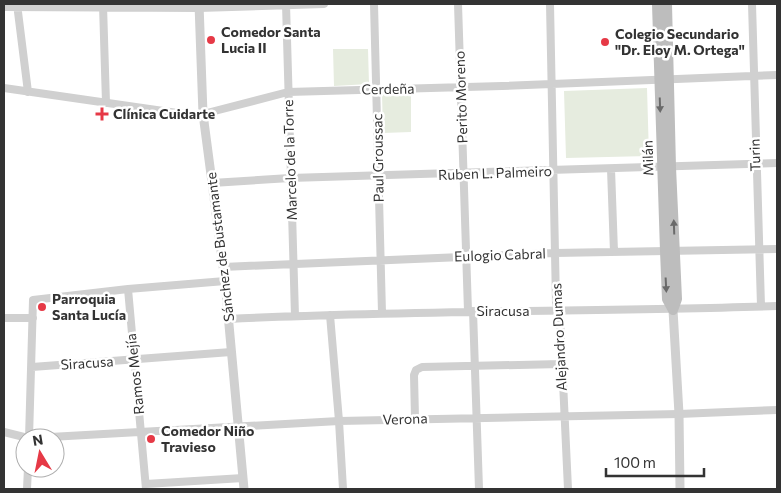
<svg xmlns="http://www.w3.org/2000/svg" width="781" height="493" viewBox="0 0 781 493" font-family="Commissioner,sans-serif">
<rect width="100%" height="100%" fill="#fff"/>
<!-- green -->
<path fill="#e6ecdf" d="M333,49H368L369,84L334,86Z
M647,88L649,156L566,158L564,91Z
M411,92V132L383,133L382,93Z"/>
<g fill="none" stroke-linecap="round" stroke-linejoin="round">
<!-- minor -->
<path stroke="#d0d0d0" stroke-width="8" d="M17,4L28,92
M286,4L295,316
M374,4L382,313
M458,4L468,311
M550,4L556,303L560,317L568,489
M752,4L761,306
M103,5L106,103
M4,7L199,8L324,4
M4,88L191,115L203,114L288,92L502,86L777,75
M611,169L614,252
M212,183L290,178L777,163
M223,267L555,253L777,249
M128,289L146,489
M473,311L479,489
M330,315L339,421L343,489
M4,318H33
M229,319C412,310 594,312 777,306
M32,367L231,352
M415,418L414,375L416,370L422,367L561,364
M4,432L28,438
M29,438L33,300L128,289L225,281
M32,438L339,421L679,414L777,410
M146,484L243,478
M27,489L28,468"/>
<!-- tertiary -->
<path stroke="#d0d0d0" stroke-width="9" d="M199,4L203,114L225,281L244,489
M673,310L679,414L680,489"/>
<!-- secondary -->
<path stroke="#bdbdbd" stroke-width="10" d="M657,4L665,251L667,299L673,310
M667,4L671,167L677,299L673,310"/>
</g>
<!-- one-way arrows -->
<defs><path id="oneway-solid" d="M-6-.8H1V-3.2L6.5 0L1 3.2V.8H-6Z" transform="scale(1.25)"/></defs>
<g fill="#6a6a6a">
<use href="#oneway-solid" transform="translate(660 105) rotate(88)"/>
<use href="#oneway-solid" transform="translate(674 227) rotate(-92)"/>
<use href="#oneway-solid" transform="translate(666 285) rotate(87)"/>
</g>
<!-- markers -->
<g fill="#e63946" stroke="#fff" stroke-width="2">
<circle cx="211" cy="40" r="5"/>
<circle cx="605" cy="42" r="5"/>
<path d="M99.5 106.5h5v5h5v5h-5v5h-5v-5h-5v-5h5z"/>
<circle cx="42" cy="307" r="5"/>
<circle cx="151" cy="439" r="5"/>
</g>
<g text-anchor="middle" stroke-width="5" stroke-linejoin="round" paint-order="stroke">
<!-- poi labels -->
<g font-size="14" font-weight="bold" fill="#333" stroke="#fff" text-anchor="start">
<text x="221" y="37">Comedor Santa<tspan x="221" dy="16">Lucia II</tspan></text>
<text x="615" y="39">Colegio Secundario<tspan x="615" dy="16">"Dr. Eloy M. Ortega"</tspan></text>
<text x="113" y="119">Clínica Cuidarte</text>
<text x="52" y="304">Parroquia<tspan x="52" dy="16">Santa Lucía</tspan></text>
<text x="161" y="436">Comedor Niño<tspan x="161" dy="16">Travieso</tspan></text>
</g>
<!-- street labels -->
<g font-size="14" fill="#333" stroke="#fff">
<text transform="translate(388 89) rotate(-1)" y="5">Cerdeña</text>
<text transform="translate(461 97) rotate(-92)" y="5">Perito Moreno</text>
<text transform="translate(755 155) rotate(-92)" y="5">Turin</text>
<text transform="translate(378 158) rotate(-91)" y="5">Paul Groussac</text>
<text transform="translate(648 158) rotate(-92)" y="5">Milán</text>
<text transform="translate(290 160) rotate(-92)" y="5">Marcelo de la Torre</text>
<text transform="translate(495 173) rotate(-2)" y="5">Ruben L. Palmeiro</text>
<text transform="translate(220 247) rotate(-97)" y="5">Sánchez de Bustamante</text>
<text transform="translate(500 255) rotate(-2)" y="5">Eulogio Cabral</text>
<text x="503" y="316">Siracusa</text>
<text transform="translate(559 337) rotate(-93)" y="5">Alejandro Dumas</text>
<text transform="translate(87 363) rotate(-4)" y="5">Siracusa</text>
<text transform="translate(135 374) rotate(-96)" y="5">Ramos Mejía</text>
<text transform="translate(405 419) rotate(-2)" y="5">Verona</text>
</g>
</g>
<!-- border -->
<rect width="781" height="493" fill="none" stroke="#333333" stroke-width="10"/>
<!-- north arrow -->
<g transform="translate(40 453) rotate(350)"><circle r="24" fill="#ffffff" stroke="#adadad"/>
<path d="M0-4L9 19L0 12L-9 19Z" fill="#e63946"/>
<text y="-8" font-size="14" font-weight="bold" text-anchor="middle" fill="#333333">N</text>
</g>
<!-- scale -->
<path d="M606 468v8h98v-8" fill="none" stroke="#333333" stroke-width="2.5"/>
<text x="614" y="468" font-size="15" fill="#333333" stroke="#ffffff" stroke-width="4" paint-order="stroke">100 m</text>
</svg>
